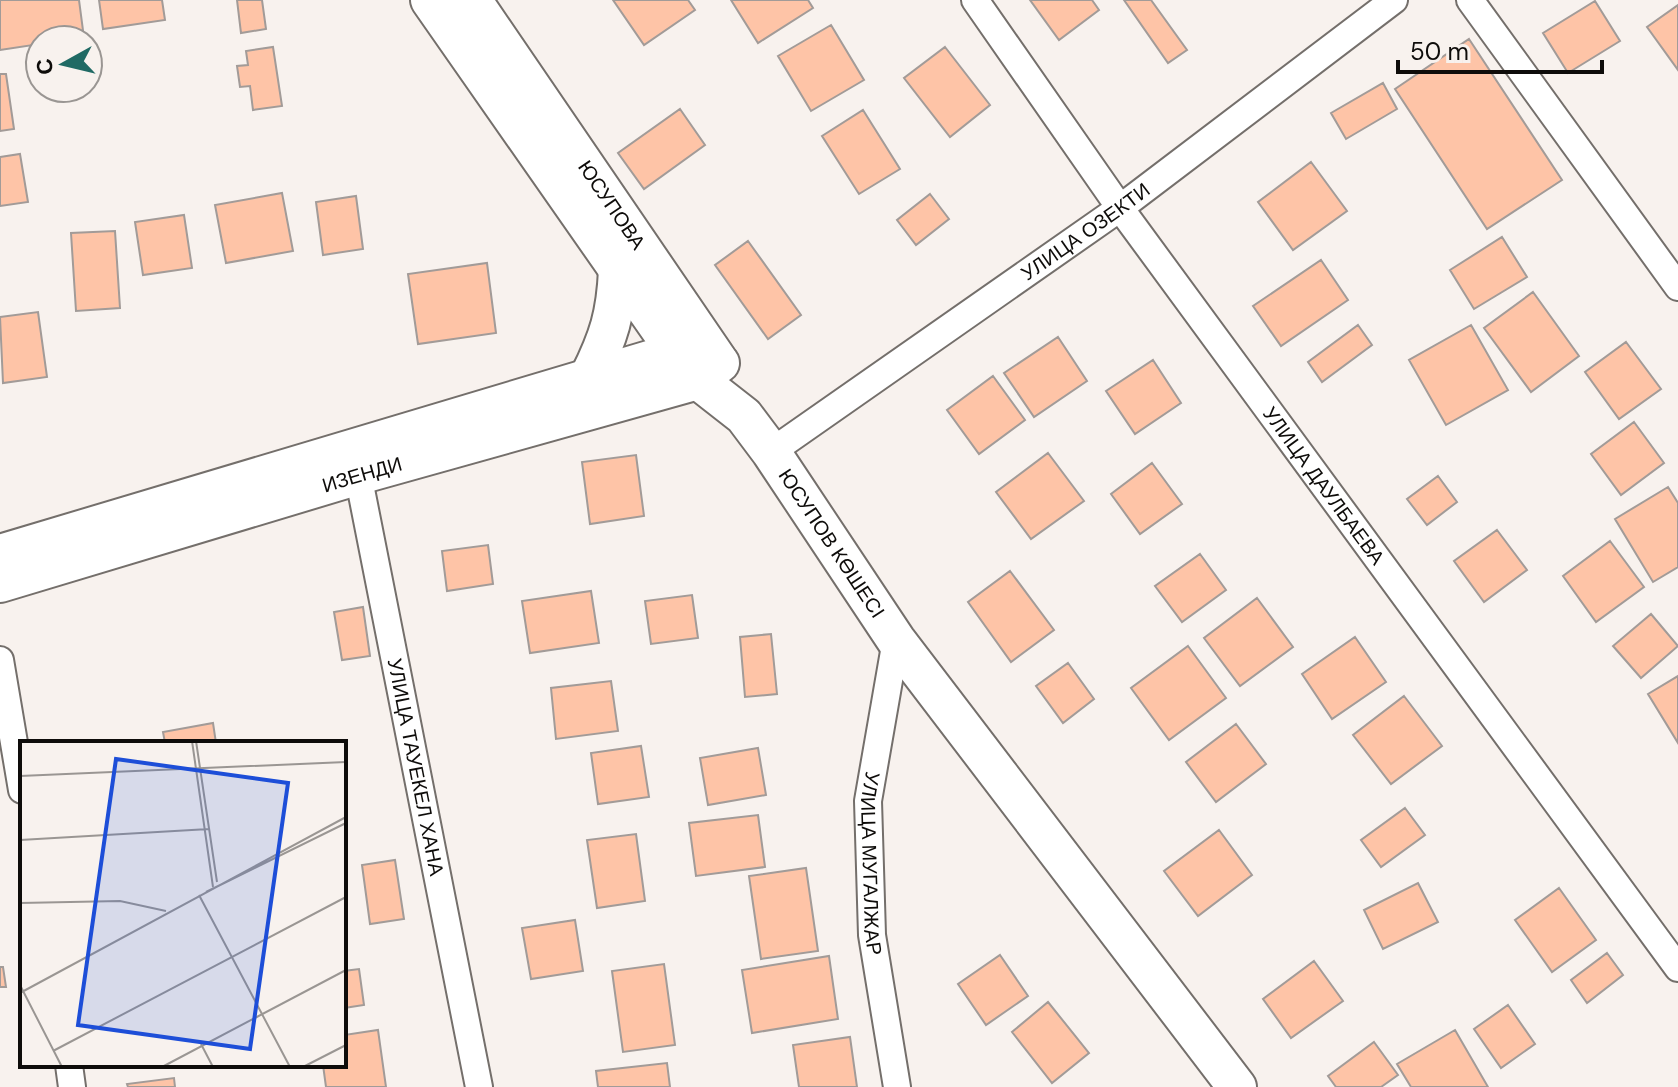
<svg xmlns="http://www.w3.org/2000/svg" width="1678" height="1087" viewBox="0 0 1678 1087" font-family="'DM Sans',sans-serif">
<rect width="100%" height="100%" fill="#f8f2ee"/>
<!-- building -->
<path fill="#fec4a7" stroke="#a29b98" stroke-width="2" d="M0,0H79L84,38L40,40V44L0,50Z
M99,0H162L165,20L103,29Z
M237,0H262L266,29L241,33Z
M613,0H688L695,10L644,45Z
M731,0H808L813,8L758,43Z
M1030,0H1092L1099,10L1059,40Z
M1124,0H1151L1187,50L1168,63Z
M1595,1L1620,41L1568,73L1543,33Z
M1678,5V70L1647,27Z
M831,25L864,80L811,111L778,56Z
M1469,39L1562,180L1487,229L1395,89Z
M273,47L282,106L253,110L250,86L240,87L237,66L248,65L246,51Z
M945,47L990,105L950,137L904,78Z
M0,74H6L14,129L0,131Z
M1383,83L1397,109L1346,139L1331,113Z
M680,109L705,145L644,189L618,153Z
M863,110L900,169L859,194L822,136Z
M20,154L28,202L0,206V157Z
M1311,162L1347,211L1293,250L1258,202Z
M282,193L293,251L226,263L215,205Z
M930,194L949,219L916,245L897,220Z
M356,196L363,249L323,255L316,202Z
M184,215L192,268L143,275L135,222Z
M115,231L120,308L76,311L71,233Z
M1502,237L1527,277L1474,309L1450,270Z
M748,241L801,315L768,339L715,265Z
M1321,260L1348,300L1281,346L1253,306Z
M487,263L496,333L418,344L408,274Z
M1533,292L1579,356L1531,392L1484,328Z
M38,312L47,377L3,383L0,317Z
M1358,325L1372,345L1322,382L1308,362Z
M1471,325L1508,390L1446,425L1409,360Z
M1058,337L1087,381L1034,417L1004,373Z
M1626,342L1661,389L1619,419L1585,372Z
M1153,360L1181,403L1135,434L1106,391Z
M993,376L1025,420L979,454L947,410Z
M1634,422L1664,463L1621,495L1591,454Z
M1048,453L1084,501L1031,539L996,492Z
M636,455L644,516L590,524L582,462Z
M1152,463L1182,504L1140,534L1111,494Z
M1438,476L1457,502L1427,525L1407,499Z
M1668,487L1678,503V567L1653,582L1615,519Z
M1497,530L1527,570L1484,602L1454,561Z
M1610,541L1644,587L1596,622L1563,576Z
M488,545L493,584L447,591L442,551Z
M1200,554L1226,590L1182,622L1155,586Z
M1010,571L1054,630L1011,662L968,602Z
M591,591L599,643L530,653L522,601Z
M692,595L698,638L651,644L645,601Z
M1257,598L1293,647L1240,686L1204,638Z
M363,607L370,656L342,660L334,612Z
M1651,614L1678,646L1641,678L1613,646Z
M771,634L777,694L745,697L740,637Z
M1355,637L1386,682L1332,719L1302,674Z
M1188,646L1226,698L1169,740L1131,688Z
M1068,663L1094,699L1063,723L1036,686Z
M1678,676V743L1648,694Z
M611,681L618,731L556,739L551,688Z
M1404,696L1442,746L1391,784L1353,735Z
M213,723L216,743H165L163,732Z
M1236,724L1266,764L1216,802L1186,762Z
M641,746L649,797L598,804L591,753Z
M758,748L766,795L708,805L700,758Z
M1405,808L1425,835L1381,867L1361,840Z
M758,815L765,867L696,876L689,823Z
M1219,830L1252,875L1198,916L1164,871Z
M636,834L645,901L597,908L587,840Z
M395,860L404,919L370,924L362,865Z
M806,868L818,951L761,959L749,876Z
M1418,883L1438,922L1383,949L1364,910Z
M1559,888L1596,940L1552,972L1515,920Z
M575,920L583,971L531,979L522,928Z
M1607,953L1623,975L1587,1003L1571,980Z
M1000,955L1028,996L986,1025L958,984Z
M829,956L838,1019L752,1033L742,970Z
M1314,961L1343,1001L1291,1038L1263,999Z
M664,964L675,1045L623,1052L612,971Z
M0,967H3L6,987H0Z
M359,969L364,1005L344,1008V971Z
M1048,1002L1089,1053L1052,1083L1012,1032Z
M1508,1005L1535,1044L1501,1068L1474,1029Z
M378,1030L386,1087H326L323,1065H344V1035Z
M1455,1030L1488,1087H1411L1397,1064Z
M850,1037L857,1087H799L793,1045Z
M1374,1042L1398,1075L1381,1087H1336L1328,1076Z
M667,1063L670,1087H598L596,1071Z
M174,1078L175,1087H128L127,1084Z"/>
<g fill="none" stroke-linecap="round" stroke-linejoin="round">
<!-- street casing -->
<g stroke="#746f6b" stroke-width="30">
<g id="street">
<path id="s1" d="M975,0L1120,208L1678,968"/>
<path d="M1470,0L1678,287"/>
<path id="s2" d="M771,452L1120,208L1394,0"/>
<path id="s3" d="M355,459L479,1087"/>
<path id="s4" d="M896,640L868,801L872,935L897,1087"/>
<path d="M0,660L22,790"/>
<path d="M69,1065L72,1087"/>
</g>
</g>
<!-- secondary casing -->
<g stroke="#746f6b" stroke-width="42">
<g id="secondary">
<path id="s5" d="M430,0L676,352L698,380L744,416L771,452L896,640L1237,1087"/>
<path id="s6" d="M472,0L717,359"/>
<path d="M589,377C609,337 616,314 618,270"/>
<path d="M0,554L676,352L702,340"/>
<path id="s7" d="M0,583L359,475L698,380L720,363"/>
</g>
</g>
<!-- street -->
<use href="#street" stroke="#fff" stroke-width="26"/>
<!-- secondary -->
<use href="#secondary" stroke="#fff" stroke-width="38"/>
</g>
<g text-anchor="middle" stroke-width="7" stroke-linejoin="round" paint-order="stroke">
<!-- street labels -->
<g font-size="20" fill="#0e0c0a" stroke="#f8f2ee">
<text dy="7" stroke="none"><textPath href="#s6" startOffset="248">ЮСУПОВА</textPath></text>
<text dy="7" stroke="none"><textPath href="#s2" startOffset="384">УЛИЦА ОЗЕКТИ</textPath></text>
<text dy="7" stroke="none"><textPath href="#s7" startOffset="378">ИЗЕНДИ</textPath></text>
<text dy="7" stroke="none"><textPath href="#s1" startOffset="598">УЛИЦА ДАУЛБАЕВА</textPath></text>
<text dy="7" stroke="none"><textPath href="#s5" startOffset="678">ЮСУПОВ КӨШЕСІ</textPath></text>
<text dy="7" stroke="none"><textPath href="#s3" startOffset="314">УЛИЦА ТАУЕКЕЛ ХАНА</textPath></text>
<text dy="7" stroke="none"><textPath href="#s4" startOffset="226">УЛИЦА МУГАЛЖАР</textPath></text>
</g>
</g>
<!-- overview -->
<g transform="translate(20 741)">
<rect width="326" height="326" fill="#f8f2ee"/>
<path fill="none" stroke="#9a9693" stroke-width="2" d="M172,0L193,146M176,0L197,141M0,35L326,21M0,99L189,88M186,151L326,82M179,154L270,326M0,162L100,160L146,170M0,244L42,326M0,252L326,76M181,303L193,326M33,310L326,156M142,326L326,229M283,326L326,304"/>
<path fill="#1d4ed8" fill-opacity="0.15" stroke="#1d4ed8" stroke-width="4" d="M96,18L268,42L230,308L58,284Z"/>
<rect width="326" height="326" fill="none" stroke="#0e0c0a" stroke-width="4"/>
</g>
<!-- north arrow -->
<g transform="translate(64 64) rotate(262)"><circle r="38" fill="#f8f2ee" stroke="#9a9693" stroke-width="2"/>
<path d="M0-6L14 30L0 20L-14 30Z" fill="#206a64"/>
<text y="-12" font-size="22" font-weight="bold" text-anchor="middle" fill="#0e0c0a">С</text>
</g>
<!-- scale -->
<path d="M1398 60v12h204v-12" fill="none" stroke="#0e0c0a" stroke-width="4"/>
<text x="1410" y="60" font-size="24" fill="#0e0c0a" stroke="#f8f2ee" stroke-width="6" paint-order="stroke">50 m</text>
</svg>
